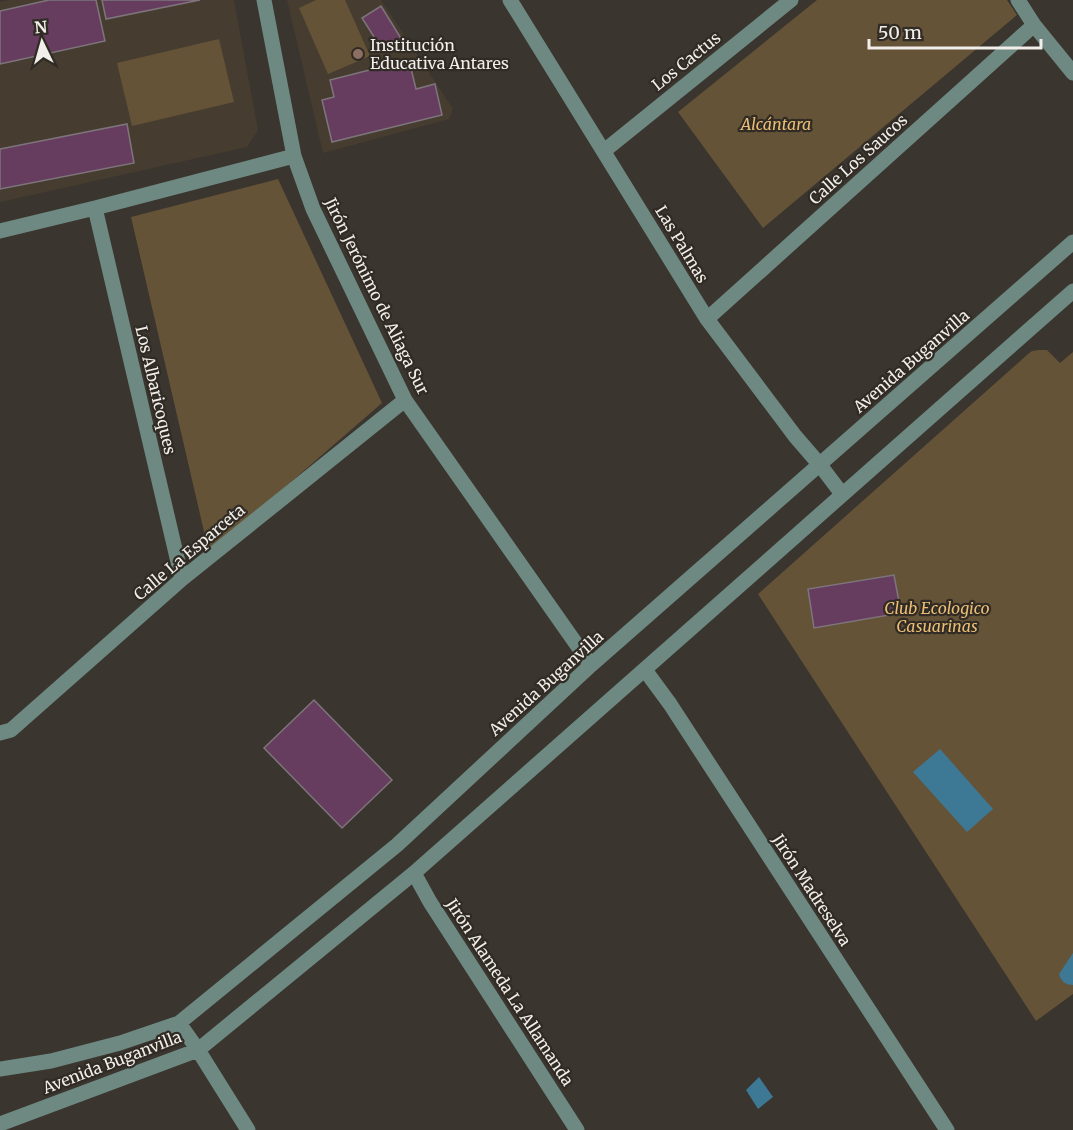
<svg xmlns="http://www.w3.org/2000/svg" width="1073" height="1130" viewBox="0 0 1073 1130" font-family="Merriweather,serif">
<rect width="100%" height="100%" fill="#3a352e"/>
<!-- built -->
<path fill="#463d30" d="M10,0H234L258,130L247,147L0,202V2Z
M287,0H381L453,109L449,119L323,153Z"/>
<!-- green -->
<path fill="#655338" d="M316,0H345L370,56L328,74L299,8Z
M817,0H1007L1017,15L763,228L678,112Z
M219,39L234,102L132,126L117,63Z
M278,179L382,403L209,553L131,217Z
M1039,350H1047L1060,363L1073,352V994L1036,1021L758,594L1028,354L1032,351Z"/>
<!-- water -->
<path fill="#3d7894" d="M940,749L993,809L967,832L913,772Z
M1073,953V985C1065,985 1061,981 1059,974Z
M759,1077L773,1097L758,1109L746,1090Z"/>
<!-- building -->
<path fill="#663d5e" stroke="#7e757c" stroke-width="1.5" d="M49,0H96L105,41L0,64V11Z
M102,0H200L106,19Z
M381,6L402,40L383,51L362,18Z
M409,60L416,89L435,84L442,115L332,142L322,100L334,97L330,80Z
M127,124L134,163L0,189V149Z
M894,575L901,613L814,628L808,589Z
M314,700L392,780L342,828L264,748Z"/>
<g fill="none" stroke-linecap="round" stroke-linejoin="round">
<!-- minor -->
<path stroke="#6d8982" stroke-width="15" d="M264,0L294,156L313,209L405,400L591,665
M510,0L707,319L795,436L820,465L842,494
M1018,0L1034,25L1073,73
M604,151L791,0
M95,208L182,579
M0,231L95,208L294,156
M707,319L1034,25
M645,670L670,704L947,1130
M0,733L11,730L182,579L405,400
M414,873L430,902L577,1130
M179,1023L198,1050L248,1130
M0,1069L51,1061L120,1043L179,1023L397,845L591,665L1073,242
M0,1124L198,1050L414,873L1073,291"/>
</g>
<!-- markers -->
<circle fill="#8d6e63" stroke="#302b24" stroke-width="2" cx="358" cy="54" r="6"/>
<g text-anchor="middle" stroke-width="4.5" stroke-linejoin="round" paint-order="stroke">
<!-- poi labels -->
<g font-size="16" fill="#f2eeea" stroke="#302b24" text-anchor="start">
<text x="370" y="51">Institución<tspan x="370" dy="18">Educativa Antares</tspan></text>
</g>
<!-- street labels -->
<g font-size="16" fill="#f2eeea" stroke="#302b24">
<text transform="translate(686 61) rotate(-39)" y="6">Los Cactus</text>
<text transform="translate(858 159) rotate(-42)" y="6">Calle Los Saucos</text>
<text transform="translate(682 244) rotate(59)" y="6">Las Palmas</text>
<text transform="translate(377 296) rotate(64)" y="6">Jirón Jerónimo de Aliaga Sur</text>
<text transform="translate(911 361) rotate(-41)" y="6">Avenida Buganvilla</text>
<text transform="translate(156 390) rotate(77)" y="6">Los Albaricoques</text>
<text transform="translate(189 552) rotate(-40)" y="6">Calle La Esparceta</text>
<text transform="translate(546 683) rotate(-42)" y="6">Avenida Buganvilla</text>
<text transform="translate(812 890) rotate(57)" y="6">Jirón Madreselva</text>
<text transform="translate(510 992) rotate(57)" y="6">Jirón Alameda La Allamanda</text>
<text transform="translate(112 1062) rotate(-21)" y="6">Avenida Buganvilla</text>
</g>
<!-- park labels -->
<g font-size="16" font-style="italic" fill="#ecbe75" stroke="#302b24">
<text x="776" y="130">Alcántara</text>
<text x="937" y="614">Club Ecologico<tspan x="937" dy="18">Casuarinas</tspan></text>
</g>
</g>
<!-- north arrow -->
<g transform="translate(42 42) rotate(355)" stroke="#302b24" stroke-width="4.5" paint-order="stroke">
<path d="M0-4.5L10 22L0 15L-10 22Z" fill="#f2eeea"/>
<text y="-9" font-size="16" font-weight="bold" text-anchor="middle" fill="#f2eeea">N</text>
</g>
<!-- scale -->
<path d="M869 39v9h172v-9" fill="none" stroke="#f2eeea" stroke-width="3"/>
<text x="878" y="39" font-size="18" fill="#f2eeea" stroke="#302b24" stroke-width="4.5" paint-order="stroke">50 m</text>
</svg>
